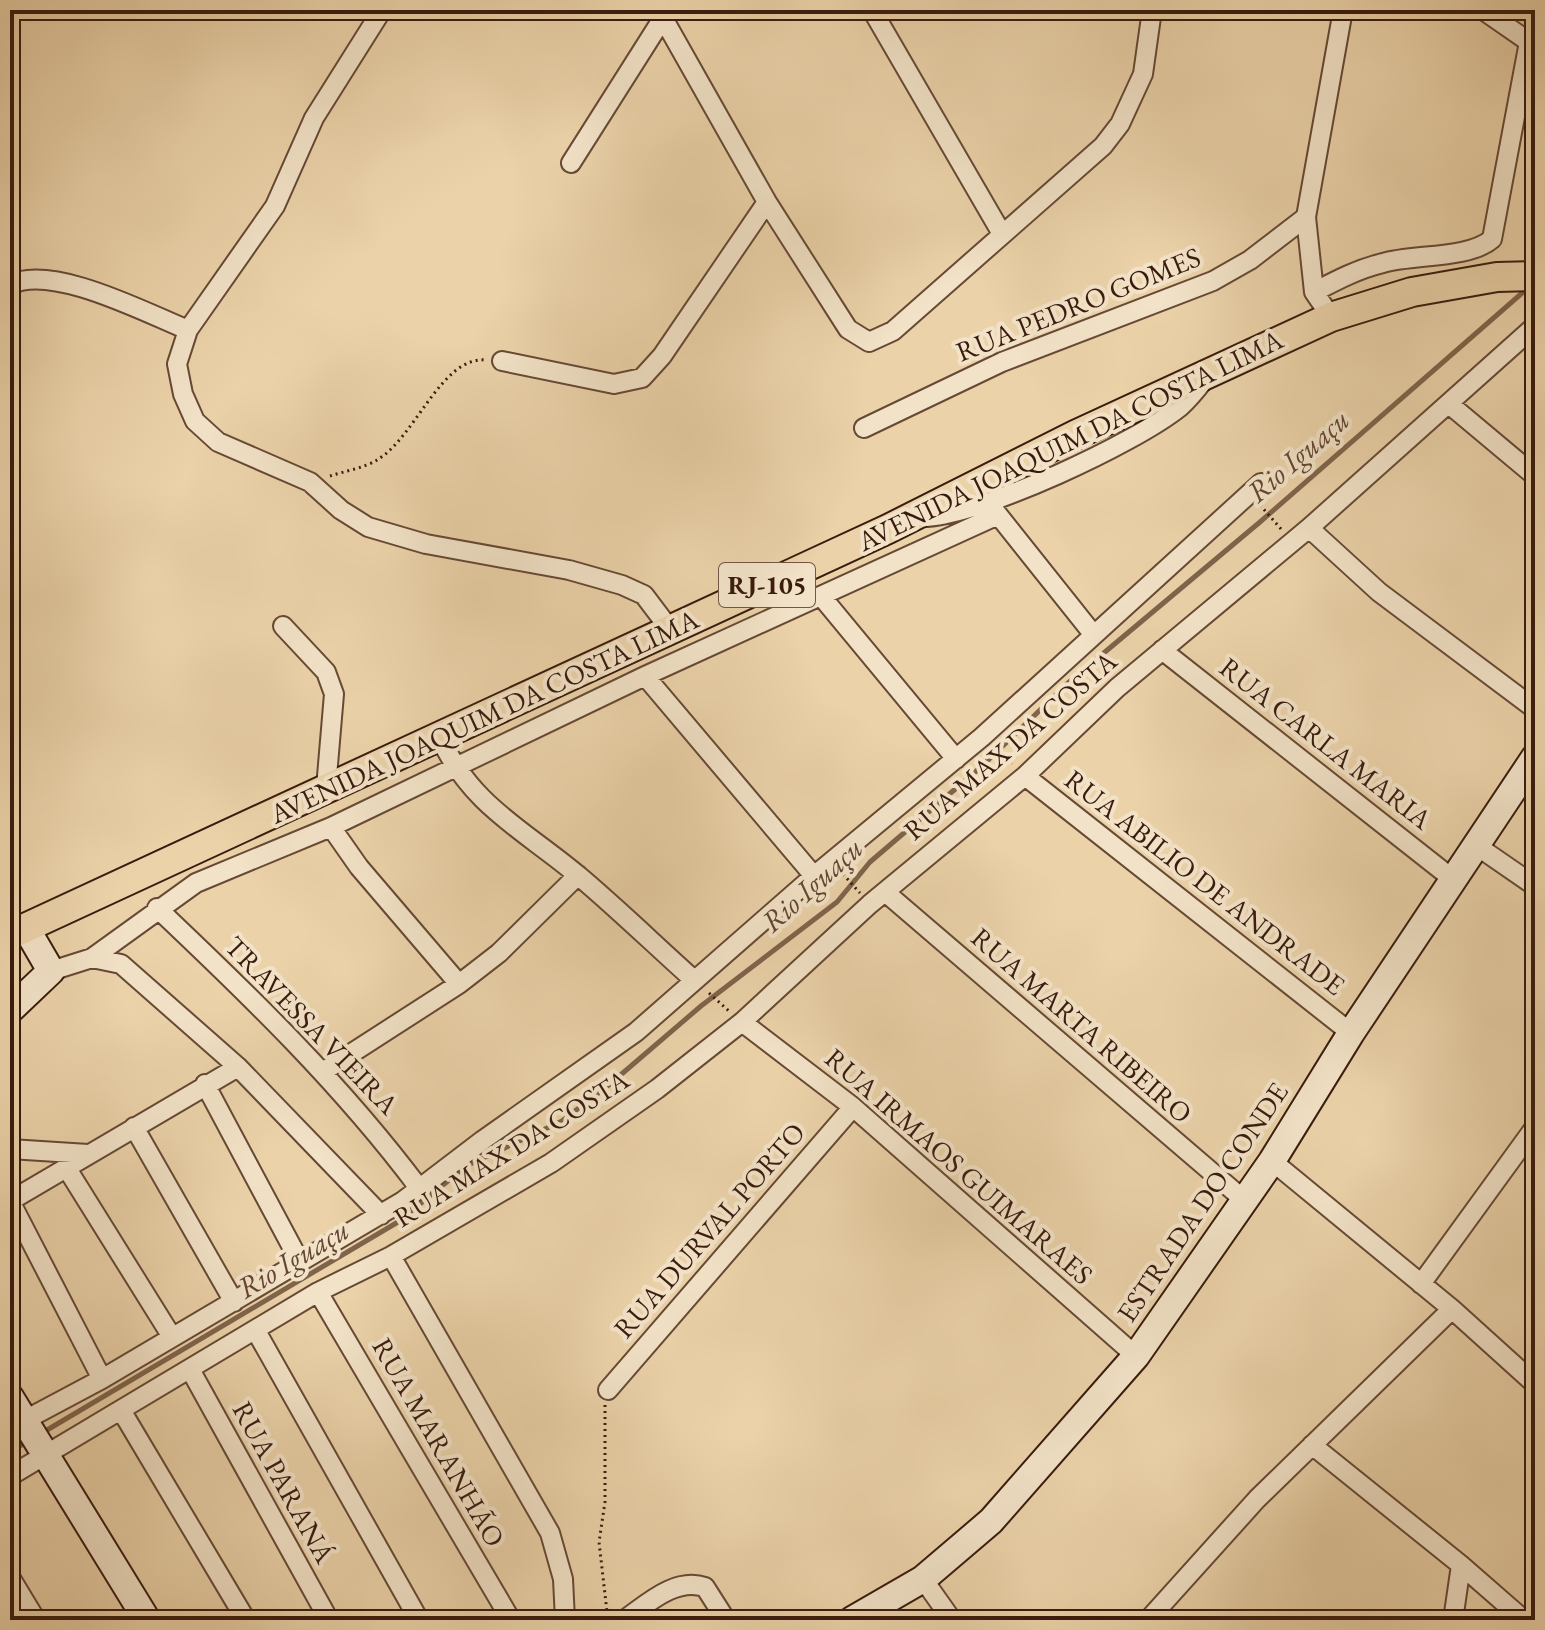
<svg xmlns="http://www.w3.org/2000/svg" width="1545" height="1630" viewBox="0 0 1545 1630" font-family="'EB Garamond',serif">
<rect width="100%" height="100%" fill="#ebd2a9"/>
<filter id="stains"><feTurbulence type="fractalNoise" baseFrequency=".0025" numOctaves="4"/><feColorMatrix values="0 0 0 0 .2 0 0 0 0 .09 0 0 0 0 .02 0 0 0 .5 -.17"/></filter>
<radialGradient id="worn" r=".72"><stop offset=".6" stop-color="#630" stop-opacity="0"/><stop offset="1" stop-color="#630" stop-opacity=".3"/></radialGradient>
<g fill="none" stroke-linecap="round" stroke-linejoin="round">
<!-- stream -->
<path stroke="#7f644b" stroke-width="5" d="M42,1433L398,1222L466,1166L562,1121L610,1084L701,1006L837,902L870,862L981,767L1068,683L1260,522L1529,287
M10,1451L27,1442"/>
<!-- street casing -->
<g stroke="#664935" stroke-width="22">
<path id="street" d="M382,10L314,118L275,206L188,330L177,364L183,394L195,421L218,442L310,482L341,510L368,527L426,544L569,570L622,585L644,595L669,628
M872,10L1002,234
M1483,10L1535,46
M663,18L767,202L848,329L869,342L893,331L1103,146L1120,124L1143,74L1152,10
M571,163L668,10
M10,285C51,263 146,313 188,330
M1314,292C1337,280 1358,269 1383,263C1413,254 1469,259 1492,239L1529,42
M1331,317L1314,292L1306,217L1343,10
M502,361L614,384L642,378L662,356L767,202
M1449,404L1535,476
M864,428L1002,362L1213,281L1250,260L1306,217
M991,506L1093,634
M927,517C985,513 1134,444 1180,407C1189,399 1197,389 1204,380
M1309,528L1379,592L1535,709
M821,596L956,759
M283,626L326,672L334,694L326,788
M1162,650L1454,880
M645,676L814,876
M439,736C472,807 523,829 580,877C619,910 656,946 694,980
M1025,776L1351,1033
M331,827L359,867L459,984
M1477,846L1535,886
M885,892L1243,1199
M157,908C251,997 341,1084 419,1188
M92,958L196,883L331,827L645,676L998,515
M51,971L92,958L121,964L238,1067L381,1215
M742,1022L853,1107L1136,1356
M324,1071L459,984L499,953L578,875
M205,1084L300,1262
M134,1127L234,1302
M10,1149L88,1154
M1272,1161L1452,1309L1535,1384
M66,1167L172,1337
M10,1201L238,1067
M10,1201L102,1379
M391,1256L550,1533L563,1579L565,1620
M1421,1284L1535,1127
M318,1292L511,1620
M256,1331L419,1620
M191,1371L329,1620
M608,1390L853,1107
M121,1410L246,1620
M10,1428L102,1379L403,1201L483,1140L636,1032L814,876L982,737L1261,483
M1312,1445L1461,1565L1524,1620
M10,1476L318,1292L391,1256L551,1163L657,1089L742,1022L870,904L1025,776L1117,688L1309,528L1535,326
M10,1577L36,1620
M923,1579L952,1620
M624,1620C647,1604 675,1577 705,1587L726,1620
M1148,1620L1257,1499L1452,1309
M1453,1620L1461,1565"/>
</g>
<!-- secondary casing -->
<g stroke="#391b0e" stroke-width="30">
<path id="secondary" d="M10,1010L51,971L26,928
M10,1397L147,1620
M852,1620L923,1579L991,1521L1136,1356L1272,1161L1351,1033L1535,757"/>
</g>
<!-- primary casing -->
<g stroke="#391b0e" stroke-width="32">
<path id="primary" d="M10,935L888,529L1075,435L1331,317L1412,292L1497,277L1535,276"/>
</g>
<!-- path -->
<path stroke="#391b0e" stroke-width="3" stroke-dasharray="2 4" stroke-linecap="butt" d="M330,476C345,471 364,468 377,460C416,437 441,356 486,360
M1260,505L1281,529
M994,748L1012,764
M843,874L860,893
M709,993L730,1012
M605,1405V1502L599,1542L607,1612"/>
<!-- street -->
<use href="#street" stroke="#f2e2c7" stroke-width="18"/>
<!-- secondary -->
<use href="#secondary" stroke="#f2e2c7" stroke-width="26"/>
<!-- primary -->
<use href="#primary" stroke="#ebd2a9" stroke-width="28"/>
</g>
<g text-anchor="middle" stroke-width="8" stroke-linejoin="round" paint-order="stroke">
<!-- shield labels -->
<rect fill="#f2e2c7" stroke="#705746" stroke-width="2" x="719" y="563" width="96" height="44" rx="6"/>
<g font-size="26" font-weight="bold" fill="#391b0e">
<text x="767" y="594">RJ-105</text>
</g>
<!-- street labels -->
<g font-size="28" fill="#391b0e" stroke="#f2e2c7">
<text transform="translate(1078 304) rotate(-22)" y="10">RUA PEDRO GOMES</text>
<text transform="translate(1070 440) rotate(-26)" y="10">AVENIDA JOAQUIM DA COSTA LIMA</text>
<text transform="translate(484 716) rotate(-25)" y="10">AVENIDA JOAQUIM DA COSTA LIMA</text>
<text transform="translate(1326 743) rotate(38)" y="10">RUA CARLA MARIA</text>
<text transform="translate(1010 745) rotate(-41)" y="10">RUA MAX DA COSTA</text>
<text transform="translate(1205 882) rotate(38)" y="10">RUA ABILIO DE ANDRADE</text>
<text transform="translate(312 1025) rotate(46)" y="10">TRAVESSA VIEIRA</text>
<text transform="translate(1082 1025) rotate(41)" y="10">RUA MARTA RIBEIRO</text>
<text transform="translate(511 1148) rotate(-32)" y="10">RUA MAX DA COSTA</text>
<text transform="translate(959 1166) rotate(41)" y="10">RUA IRMAOS GUIMARAES</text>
<text transform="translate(1202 1202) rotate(-56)" y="10">ESTRADA DO CONDE</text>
<text transform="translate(709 1230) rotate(-49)" y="10">RUA DURVAL PORTO</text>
<text transform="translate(439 1442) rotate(60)" y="10">RUA MARANHÃO</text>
<text transform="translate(284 1482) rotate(61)" y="10">RUA PARANÁ</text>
</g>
<!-- water labels -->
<g font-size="30" font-style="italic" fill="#624532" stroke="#f2e2c7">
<text transform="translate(1298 456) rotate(-41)" y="10">Rio Iguaçu</text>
<text transform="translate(812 885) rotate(-42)" y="10">Rio Iguaçu</text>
<text transform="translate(293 1259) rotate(-31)" y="10">Rio Iguaçu</text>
</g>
</g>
<!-- margin -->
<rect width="1545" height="1630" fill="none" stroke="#ebd2a9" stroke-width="40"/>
<rect x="12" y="12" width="1521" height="1606" fill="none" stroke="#391b0e" stroke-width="4"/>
<rect x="20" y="20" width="1505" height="1590" fill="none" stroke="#391b0e" stroke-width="2"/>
<rect width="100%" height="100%" filter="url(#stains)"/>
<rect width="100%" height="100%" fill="url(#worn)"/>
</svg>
